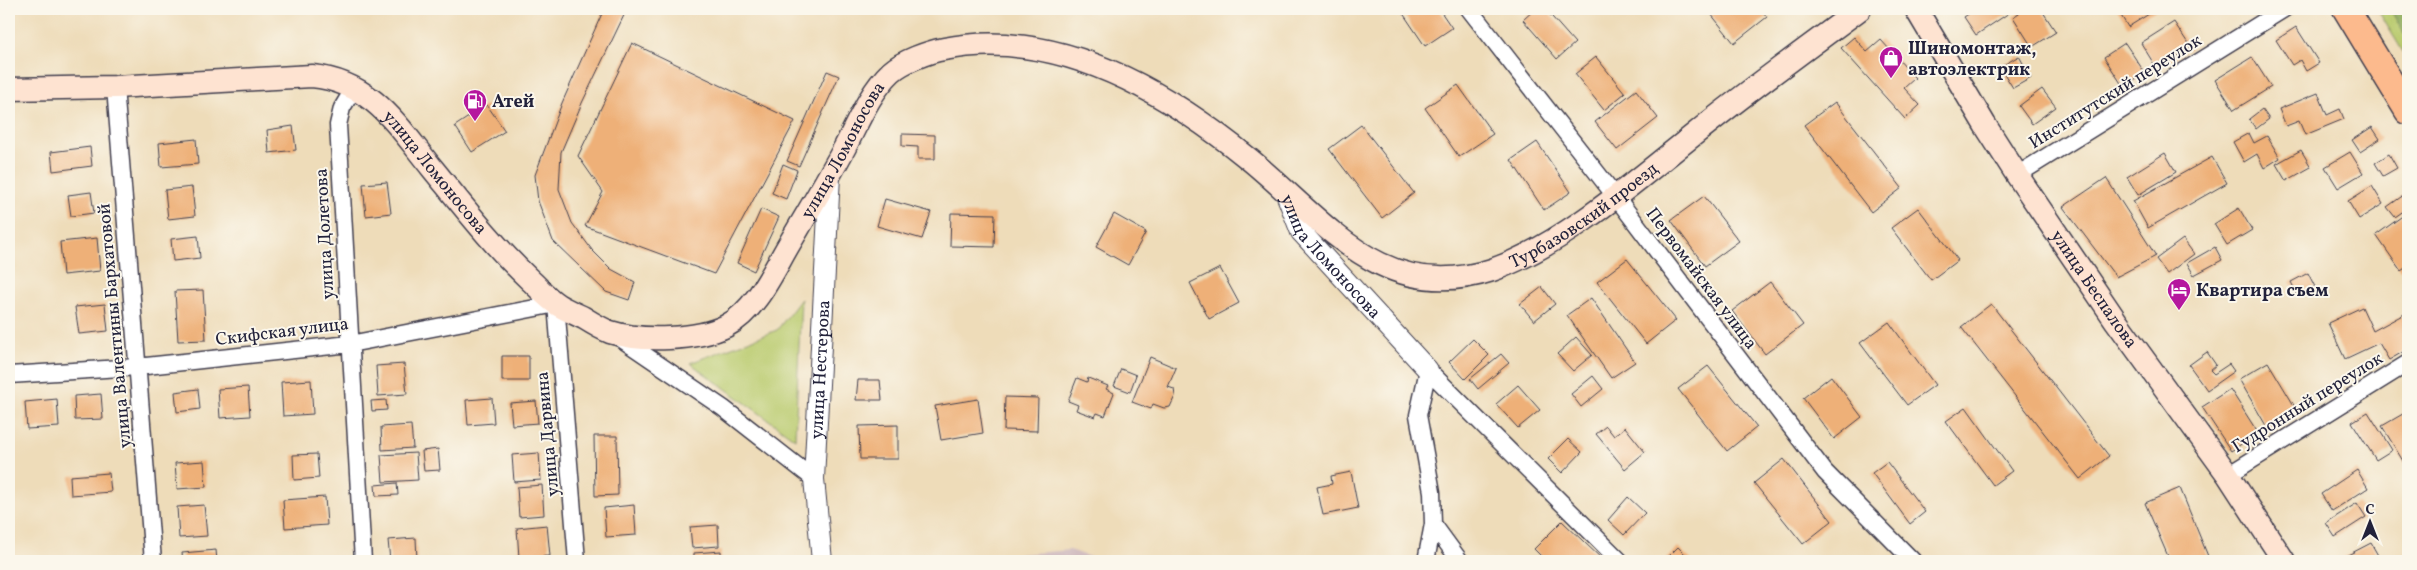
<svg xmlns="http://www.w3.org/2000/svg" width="2417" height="570" viewBox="0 0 2417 570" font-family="Vollkorn,serif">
<rect width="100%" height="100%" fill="#fbf7ec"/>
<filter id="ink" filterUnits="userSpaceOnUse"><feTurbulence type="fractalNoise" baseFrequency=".02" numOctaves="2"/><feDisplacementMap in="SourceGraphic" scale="10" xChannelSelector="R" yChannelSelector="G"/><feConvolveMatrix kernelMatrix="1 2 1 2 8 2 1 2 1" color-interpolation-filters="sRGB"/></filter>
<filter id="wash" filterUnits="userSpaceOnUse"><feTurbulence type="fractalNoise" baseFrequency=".0096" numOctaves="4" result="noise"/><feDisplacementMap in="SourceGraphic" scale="20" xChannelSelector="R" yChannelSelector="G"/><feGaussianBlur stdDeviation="1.12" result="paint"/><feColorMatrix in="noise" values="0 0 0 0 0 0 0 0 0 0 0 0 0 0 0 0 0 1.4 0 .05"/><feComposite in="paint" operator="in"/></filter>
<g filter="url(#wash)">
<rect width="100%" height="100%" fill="#eedcb9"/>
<!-- industrial -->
<path fill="#d2bec1" d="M1070,550L1102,561H937Z"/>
<!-- green -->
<path fill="#bacb6e" stroke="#6e7654" d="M2377,9H2408V60Z
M801,299L795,439L690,363L777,330Z"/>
<!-- forest -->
<path fill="#93af61" stroke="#5a684e" d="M2390,9H2408V40Z"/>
<g id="blocks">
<!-- building -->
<path fill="#eeb078" d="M604,9H627L582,103L561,152L559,189L572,223L592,250L611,269L635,282L629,300L606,292L553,241L538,201L535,175L562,103Z
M1400,9H1439L1452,28L1425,46Z
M1535,9H1545L1575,43L1557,59L1523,20Z
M1707,9H1761L1767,17L1734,43Z
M1976,9H2006L2009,13L1976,35L1964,17Z
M2025,9H2041L2056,32L2032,47L2013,17Z
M2117,9H2157L2128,27Z
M2174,22L2191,48L2157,69L2141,43Z
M2296,27L2319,63L2306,71L2300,60L2292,65L2276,40Z
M1854,37L1867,52L1881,40L1915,78L1904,88L1920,105L1905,119L1841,48Z
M632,43L795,121L714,274L585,226L603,192L578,156Z
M2125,43L2145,73L2124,88L2104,57Z
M2019,56L2031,78L2013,88L2000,67Z
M1596,57L1625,93L1604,110L1575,74Z
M2252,57L2271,87L2234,110L2215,80Z
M827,71L839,76L799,166L787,161Z
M1458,85L1493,134L1459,157L1425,108Z
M2042,89L2056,107L2032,124L2019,106Z
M1636,90L1658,118L1617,150L1595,122Z
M2318,93L2327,115L2340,109L2344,119L2305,135L2299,121L2286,126L2279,109Z
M1835,102L1902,188L1871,212L1804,125Z
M487,105L505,131L472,152L455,126Z
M2262,109L2269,119L2256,129L2249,119Z
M1361,125L1414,193L1382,218L1329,149Z
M293,126L296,150L269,153L267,130Z
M2372,127L2380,139L2360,152L2352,140Z
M2249,133L2254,143L2267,136L2280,158L2264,168L2257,154L2244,162L2233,142Z
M902,134L935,135V159H918V147L902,146Z
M196,139L198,164L161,167L159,143Z
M1537,142L1571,192L1544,210L1511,160Z
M90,147L92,166L53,171L51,152Z
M2301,150L2311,167L2286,181L2276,164Z
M2350,152L2363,173L2338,188L2325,167Z
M2165,153L2176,172L2138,195L2127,177Z
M2389,154L2397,168L2383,176L2375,163Z
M2212,157L2227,183L2148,228L2133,201Z
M783,164L797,170L786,199L772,193Z
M2106,178L2156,256L2116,277L2063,207Z
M387,182L391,213L366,216L363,184Z
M2372,186L2383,204L2359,219L2348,201Z
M192,187L195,216L168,219L165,190Z
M91,192L94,213L71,216L68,195Z
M2408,192V208L2395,217L2387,207Z
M1704,196L1739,241L1705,266L1671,220Z
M885,199L931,212L922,239L877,226Z
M1918,208L1958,260L1931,280L1891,228Z
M2239,208L2252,230L2227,245L2214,224Z
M761,209L779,217L754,271L737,263Z
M2408,212V266L2401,271L2376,235Z
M951,213L995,214L994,247L950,246Z
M1114,214L1146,232L1128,265L1096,247Z
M198,236L200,258L173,261L171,239Z
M97,238L100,271L63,275L60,242Z
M2183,239L2194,254L2167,274L2156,259Z
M2215,247L2222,260L2194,275L2187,263Z
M1627,259L1676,320L1646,344L1597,282Z
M1220,268L1239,303L1209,319L1190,283Z
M2308,273L2315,287L2298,296L2291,282Z
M1770,282L1803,325L1765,354L1732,311Z
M1542,287L1555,304L1534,321L1520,304Z
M203,290L206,340L178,341L175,291Z
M1591,298L1635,362L1611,378L1567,315Z
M105,304L108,331L79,334L75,307Z
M1991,304L2109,456L2080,479L1961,327Z
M2362,307L2373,331L2408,312V349L2389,360L2379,343L2345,359L2328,323Z
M1889,322L1935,385L1907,405L1860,343Z
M1576,337L1592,355L1573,371L1557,354Z
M1473,339L1489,355L1465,379L1449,362Z
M2207,352L2216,365L2210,370L2214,374L2229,364L2234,371L2207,390L2189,365Z
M1501,354L1509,363L1478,389L1470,379Z
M502,356H529V381H502Z
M1150,357L1176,368L1168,387L1174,389L1175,396L1170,407L1164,408L1153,404L1151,409L1132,402Z
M2268,362L2298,412L2268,429L2239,379Z
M404,364L407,394L378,396L376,366Z
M1708,366L1757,427L1727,451L1678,389Z
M1121,369L1136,375L1130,392L1114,386Z
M1593,376L1603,389L1581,407L1571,394Z
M1831,376L1862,417L1834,439L1803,398Z
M1077,378L1087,382L1088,378L1108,386L1106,389L1114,393L1105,416L1097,413L1095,417L1076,410L1078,405L1068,401Z
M311,380L313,414L283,416L281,382Z
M858,380H880L882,400H856Z
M1518,385L1540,410L1518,428L1496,404Z
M248,387L250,416L220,418L218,389Z
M198,389L200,409L177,412L175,392Z
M2230,389L2258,433L2231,451L2202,407Z
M101,394L103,419L75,420L74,396Z
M1005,397L1038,398L1037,431L1004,430Z
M492,398L494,423L468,425L466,400Z
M57,399L59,427L27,429L25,402Z
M978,399L983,433L941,440L935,406Z
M386,400L387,410L372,411L371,401Z
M536,401L538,423L512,425L510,403Z
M1966,407L2012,471L1993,485L1946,421Z
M2408,411V465L2406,466L2382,426Z
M2368,412L2392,450L2376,460L2352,422Z
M411,425L413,448L382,450L381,427Z
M898,425V459H860L859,426Z
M1606,426L1614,436L1625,427L1645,452L1625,469L1596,434Z
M594,436H617L618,495L595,496Z
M1568,439L1582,452L1562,473L1548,459Z
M438,449L440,470L424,471L422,451Z
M416,453L418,480L383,482L381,455Z
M539,453L541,480L514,482L512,455Z
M317,454L319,478L294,480L293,455Z
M1784,459L1832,521L1803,544L1754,483Z
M204,461L206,487L177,489L175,463Z
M1887,462L1925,512L1910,524L1872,473Z
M2357,470L2368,488L2332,511L2321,494Z
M1351,472L1358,508L1323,515L1317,487L1332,484L1331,476Z
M109,473L111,492L71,495L70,476Z
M397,483L398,495L376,496L375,485Z
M542,485L544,515L519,517L517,487Z
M2180,488L2210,561H2170L2145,503Z
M325,497L327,525L285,528L283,500Z
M1628,497L1645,513L1624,535L1608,520Z
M2357,503L2366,517L2335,537L2326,523Z
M204,505L207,536L179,538L177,507Z
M634,505L636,535L606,537L604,508Z
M1562,521L1604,561H1546L1534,549Z
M547,525L550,556L519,558L517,528Z
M718,525L719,546L692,548L690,527Z
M416,538L417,561H390L388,540Z
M2371,543L2380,559L2375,561H2347L2344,557Z
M1678,547L1692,561H1669L1666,559Z
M216,550L217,561H183L182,553Z
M721,551V561H694V553Z"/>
</g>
</g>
<g filter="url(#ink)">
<use href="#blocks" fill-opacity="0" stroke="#413e4e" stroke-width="1"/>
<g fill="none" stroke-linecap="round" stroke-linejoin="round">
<!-- minor casing -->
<g stroke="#413e4e" stroke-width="19">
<path id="minor" d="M1469,9L1616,197L1825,472L1913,561
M115,87L153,561
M354,88L342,108L338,125L363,561
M2017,175L2284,9
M617,336L723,408L814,479
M1428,370L1620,561
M9,375L137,367L350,344L556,304L577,561
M2228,475L2408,363
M1433,524L1460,561
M1426,561L1433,524L1432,492L1418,415L1428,370"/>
</g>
<!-- tertiary casing -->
<g stroke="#413e4e" stroke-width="22">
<g id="tertiary">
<path id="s1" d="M1285,191L1301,232L1428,370"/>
<path id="s2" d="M822,561L814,479L830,176"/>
</g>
</g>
<!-- secondary casing -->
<g stroke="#413e4e" stroke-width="25">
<g id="secondary">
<path id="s3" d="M1916,9L1985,125L2017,175L2116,321L2228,475L2284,561"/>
<path id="s4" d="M9,89L115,87L312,76C372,82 397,125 432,168C463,206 493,245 529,279C538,287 547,298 558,305C566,310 576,314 584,318C592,323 602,329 610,332C641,342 698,340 726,326C757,310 774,269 791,241C809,210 828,179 845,147C858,122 870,92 891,72C903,61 928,52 944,49C1056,27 1166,91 1249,159C1324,220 1382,306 1492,270C1562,246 1638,179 1696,133C1749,90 1805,50 1860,9"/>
</g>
</g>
<!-- primary casing -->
<g stroke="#413e4e" stroke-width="29">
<path id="primary" d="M2346,9L2408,111"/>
</g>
<!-- minor -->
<use href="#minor" stroke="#fff" stroke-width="16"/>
<!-- tertiary -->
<use href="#tertiary" stroke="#fff" stroke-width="20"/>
<!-- secondary -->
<use href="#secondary" stroke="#fee3d1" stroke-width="22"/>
<!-- primary -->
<use href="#primary" stroke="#fcba8d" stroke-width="26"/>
</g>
</g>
<!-- icons -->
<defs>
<g id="shop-pin" transform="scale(1.25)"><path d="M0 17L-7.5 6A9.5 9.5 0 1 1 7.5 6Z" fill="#b5179e" stroke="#fbf7ec"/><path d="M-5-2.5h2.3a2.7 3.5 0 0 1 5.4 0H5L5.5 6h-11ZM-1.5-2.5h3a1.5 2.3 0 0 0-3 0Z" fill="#fff"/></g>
<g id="fuel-pin" transform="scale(1.25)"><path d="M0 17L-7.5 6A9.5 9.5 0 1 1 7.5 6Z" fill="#b5179e" stroke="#fbf7ec"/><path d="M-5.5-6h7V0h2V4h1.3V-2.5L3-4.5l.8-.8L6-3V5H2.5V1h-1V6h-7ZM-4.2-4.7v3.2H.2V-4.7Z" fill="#fff"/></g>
<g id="hotel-pin" transform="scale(1.25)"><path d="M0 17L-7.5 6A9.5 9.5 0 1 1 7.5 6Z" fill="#b5179e" stroke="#fbf7ec"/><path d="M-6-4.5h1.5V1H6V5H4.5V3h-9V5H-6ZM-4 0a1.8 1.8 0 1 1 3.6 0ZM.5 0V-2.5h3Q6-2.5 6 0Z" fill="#fff"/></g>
</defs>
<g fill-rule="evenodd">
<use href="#shop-pin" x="1891" y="58"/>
<use href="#fuel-pin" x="475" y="101"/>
<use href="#hotel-pin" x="2179" y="290"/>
</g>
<g text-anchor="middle" stroke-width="4" stroke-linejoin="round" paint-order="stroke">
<!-- poi labels -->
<g font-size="18" font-weight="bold" fill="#22223b" stroke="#fbf7ec" text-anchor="start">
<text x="1908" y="54">Шиномонтаж,<tspan x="1908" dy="21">автоэлектрик</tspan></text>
<text x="492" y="107">Атей</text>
<text x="2196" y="296">Квартира съем</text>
</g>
<!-- street labels -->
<g font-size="18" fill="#22223b" stroke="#fbf7ec">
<text transform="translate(2115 91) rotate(-32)" y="6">Институтский переулок</text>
<text dy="6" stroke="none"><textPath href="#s4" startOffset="1036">улица Ломоносова</textPath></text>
<text dy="6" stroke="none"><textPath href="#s4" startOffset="465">улица Ломоносова</textPath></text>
<text dy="6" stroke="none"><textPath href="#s4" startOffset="1912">Турбазовский проезд</textPath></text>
<text transform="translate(324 234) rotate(-93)" y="6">улица Долетова</text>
<text dy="6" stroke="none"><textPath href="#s1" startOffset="81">улица Ломоносова</textPath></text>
<text transform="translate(1702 278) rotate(53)" y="6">Первомайская улица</text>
<text dy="6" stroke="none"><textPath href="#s3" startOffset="332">улица Беспалова</textPath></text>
<text transform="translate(114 326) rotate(-95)" y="6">улица Валентины Бархатовой</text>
<text transform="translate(282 331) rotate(-7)" y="6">Скифская улица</text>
<text dy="6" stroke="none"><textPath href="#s2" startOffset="192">улица Нестерова</textPath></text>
<text transform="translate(2307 402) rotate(-32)" y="6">Гудронный переулок</text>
<text transform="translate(547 434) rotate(-95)" y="6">улица Дарвина</text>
</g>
</g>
<!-- margin -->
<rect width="2417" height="570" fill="none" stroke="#fbf7ec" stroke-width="30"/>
<!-- north arrow -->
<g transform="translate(2370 522)" stroke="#fbf7ec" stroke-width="4" paint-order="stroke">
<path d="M0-4L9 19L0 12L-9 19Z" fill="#22223b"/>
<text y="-8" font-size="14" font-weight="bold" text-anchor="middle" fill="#22223b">С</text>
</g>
</svg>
